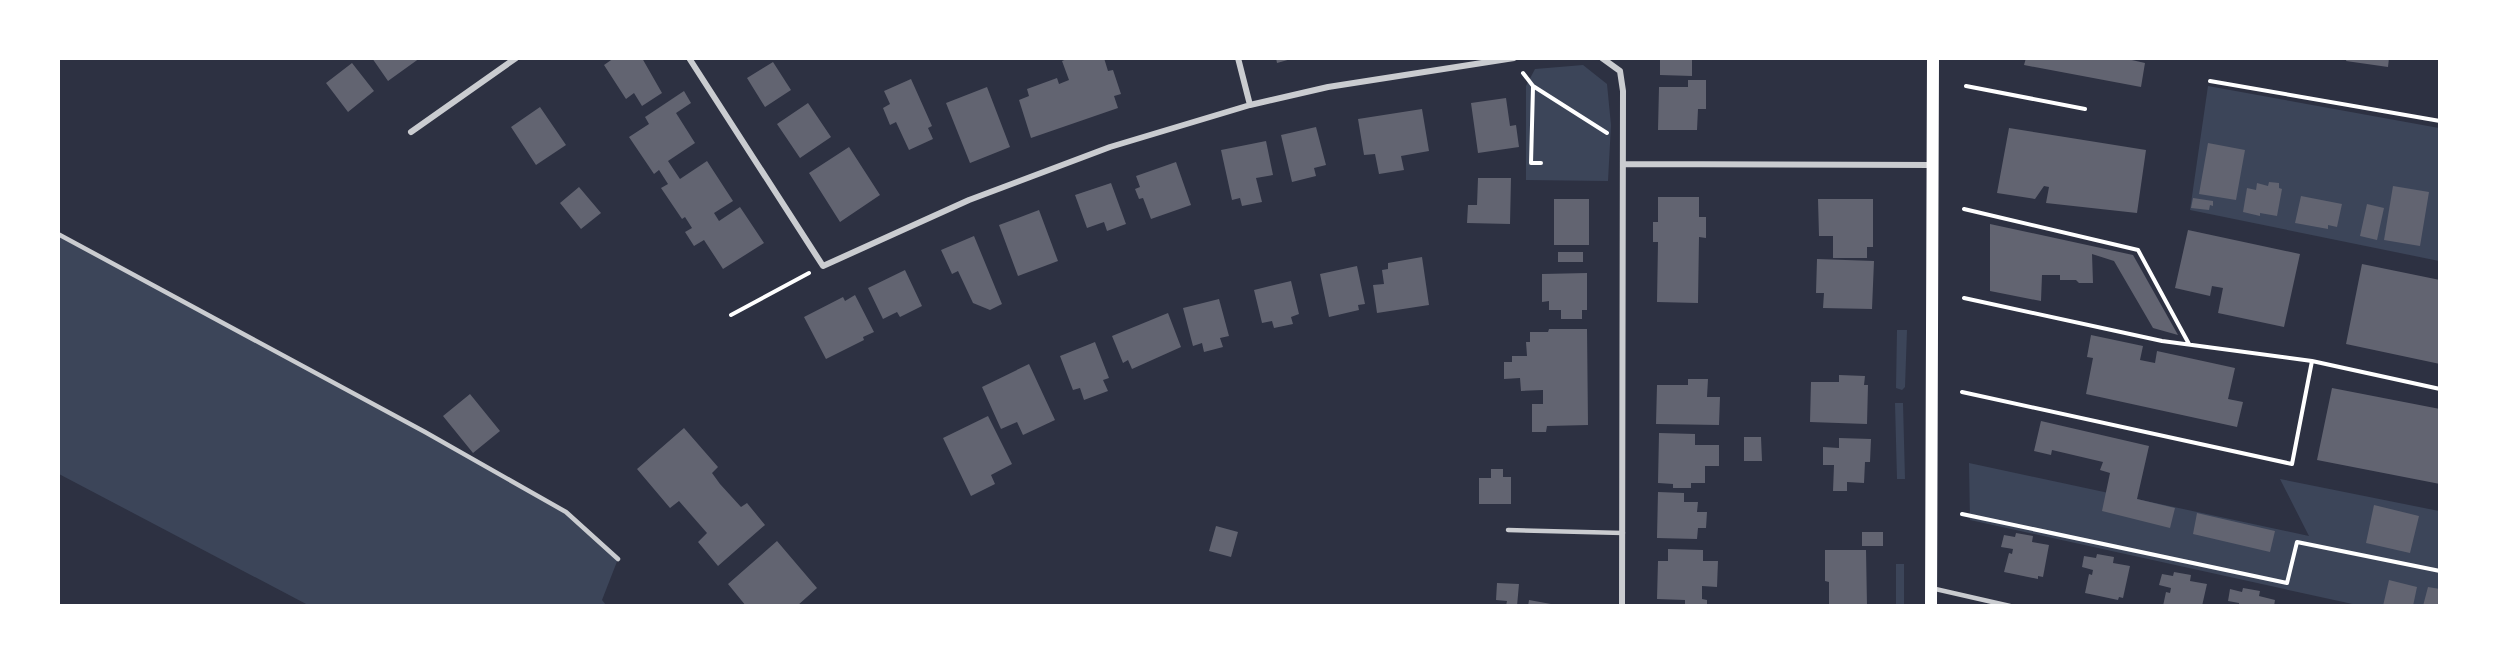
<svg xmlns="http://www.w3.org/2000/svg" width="2498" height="664" viewBox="0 0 2498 664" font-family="Overpass,sans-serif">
<rect width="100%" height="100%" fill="#2d3142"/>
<!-- green -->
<path fill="#3c4559" d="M1583,65L1607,84L1611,125L1608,181L1526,180V86L1535,69Z
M2208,86L2439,128V261L2190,210Z
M58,234L425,432L566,512L618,559L602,600L606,605H308L59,474Z
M1897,330H1907L1905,387L1902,390L1896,388Z
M1895,403H1903L1905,479H1897Z
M1969,463L2309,536L2280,479L2439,511V605H2357L1970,520Z
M1896,564H1904V605H1896Z"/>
<!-- building -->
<path fill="#626471" d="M372,58H420L388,81Z
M614,58H642L662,93L642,106L634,93L626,99L604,65Z
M1069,58H1104L1108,71L1113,70L1121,94L1114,96L1118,108L1031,138L1019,100L1029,96L1027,89L1057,78L1059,84L1069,80L1062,61Z
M1276,58H1291V59L1277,63Z
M1660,58H1692V76L1660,75Z
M2026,58H2123L2145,63L2141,87L2024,65Z
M2347,58H2389L2388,67L2346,61Z
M773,62L791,90L765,107L747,78Z
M352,63L374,91L348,112L326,83Z
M911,79L932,126L928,128L933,139L909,150L896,122L890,125L883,108L890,104L884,91Z
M1688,80H1706V109H1698L1697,130H1658L1659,87H1688Z
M987,87L1010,147L970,163L946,103Z
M684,91L691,103L676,113L695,143L668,161L680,179L707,161L733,201L714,213L719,221L740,207L764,243L723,269L704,240L694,246L685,232L692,228L685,217L682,219L661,188L668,184L659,170L654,174L629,137L649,124L645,117Z
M1506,98L1510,126L1516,125L1519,147L1478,153L1471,103Z
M808,103L831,137L800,158L777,124Z
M540,107L566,145L536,165L511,127Z
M1422,109L1429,151L1401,156L1404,170L1379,174L1375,154L1364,155L1358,119Z
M1316,127L1326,165L1314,168L1316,176L1292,182L1281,135Z
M2009,128L2146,150L2137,213L2046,203L2049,187L2044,186L2035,199L1997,193Z
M1266,141L1273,175L1256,178L1262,202L1242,206L1240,198L1232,200L1221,150Z
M2208,143L2245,150L2236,200L2199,194Z
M849,147L880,195L840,222L809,173Z
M1176,162L1191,205L1151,219L1143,198L1139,199L1135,189L1140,187L1136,176Z
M1478,178H1511L1510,224L1467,223L1468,205H1477Z
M2269,182L2279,183V188L2282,189L2277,216L2260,213V216L2243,212L2247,188L2256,190L2257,183L2268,186Z
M1111,183L1126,224L1107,231L1104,222L1087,228L1075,195Z
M2393,186L2429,192L2420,246L2384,240Z
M579,187L601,213L581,229L560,203Z
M2301,196L2342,204L2337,227L2328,225V229L2295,223Z
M1658,197H1699V217H1706V238L1699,237L1698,303L1657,302L1658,242H1653V222H1658Z
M2193,198L2213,201V206L2210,205L2209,210L2191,208Z
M1554,199H1589V245H1554Z
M1818,199H1873V247H1867V258H1833V236H1819Z
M2367,204L2384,208L2377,240L2360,236Z
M1039,210L1058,261L1018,276L999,225Z
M1990,224L2133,255L2178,335L2153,328L2114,261L2092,254L2093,283H2079L2076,280H2060V275H2042L2041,301L1990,291Z
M2188,230L2300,254L2284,327L2218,313L2223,288L2212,286L2210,296L2175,288Z
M974,236L1002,304L990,310L973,303L958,271L952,274L941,250Z
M1558,252H1583V262H1558Z
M1422,257L1429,305L1377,313L1373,285L1384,284L1382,270L1388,269V263Z
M1817,259L1874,261L1872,309L1823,308L1824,293H1816Z
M2362,264L2440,280V364L2346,344Z
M1357,266L1365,304L1358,305L1359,310L1329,317L1320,274Z
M905,270L922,306L900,317L897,312L883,319L868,288Z
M1587,273V310H1582V319H1561V310H1549V301L1542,302V274Z
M1291,281L1299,314L1291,317L1293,324L1274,328L1272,321L1262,323L1254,290Z
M855,295L874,332L863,337L864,340L826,359L804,317L843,297L845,301Z
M1219,299L1229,336L1220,338L1223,347L1204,352L1202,343L1193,346L1183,308Z
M1168,313L1181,347L1132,369L1128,360L1123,363L1112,336Z
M1549,329H1587L1588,425L1547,426L1546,432H1532V404H1543V390L1521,391L1520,378L1504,379V362H1512V356H1527L1526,342H1530V332H1548Z
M2091,335L2143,346L2140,360L2155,363L2157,351L2235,368L2228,399L2243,402L2237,427L2086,394L2093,358L2087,357Z
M1095,342L1109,378L1103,380L1108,391L1084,400L1080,388L1073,390L1060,356Z
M1029,364L1055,420L1023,435L1017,422L1001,429L982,387Z
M1839,375L1865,376L1864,385H1868L1867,424L1810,422L1811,382H1839Z
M1688,379H1708L1707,397H1720L1719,425L1656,424L1657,385H1688Z
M2332,388L2440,409V484L2317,460Z
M470,394L500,431L473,453L443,416Z
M988,416L1012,464L991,475L995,484L971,496L943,438Z
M2041,421L2149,446L2137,499L2175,508L2170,528L2102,511L2110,473L2100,470L2103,462L2052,450L2051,455L2034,451Z
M684,428L718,467L712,473L720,484L741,507L747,503L765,525L718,566L698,542L707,533L679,501L670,508L637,469Z
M1659,433L1695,434V445H1719V466H1705V483H1691V488H1673V484L1658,483Z
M1744,437H1761L1762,461H1744Z
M1839,438L1871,439L1870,462H1865L1864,483L1847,482V491H1833L1834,465H1823V447L1839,448Z
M1491,469H1503V477H1511V504H1479V478H1491Z
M1658,492L1684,493V502H1698L1697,512H1707L1706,528H1698L1697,539L1657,538Z
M2374,505L2419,516L2410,553L2366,543Z
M2197,513L2275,531L2270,552L2193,534Z
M1216,526L1238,532L1231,557L1209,551Z
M1862,532H1883V546H1862Z
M2016,533L2033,536L2032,542L2049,545L2043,577L2038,576V579L2004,572L2009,553L2012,554L2013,549L2001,547L2004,535L2015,537Z
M777,541L817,588L797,606H746L728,584Z
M1668,549L1703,550V561H1718L1717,587L1702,586V599L1707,600V606H1685V600L1657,599L1658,561H1668Z
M1825,550H1866L1867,606H1829V582L1825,581Z
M2097,554L2114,557L2113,563L2130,566L2123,598L2119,597L2118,600L2085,593L2089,574L2092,575L2093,570L2082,567L2084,556L2096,558Z
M2174,572L2191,575L2190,581L2207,584L2202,606H2163L2166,592L2170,593L2171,588L2159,585L2162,574L2173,576Z
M2389,580L2417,587L2413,606H2383Z
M1497,583L1519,584L1517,606H1506L1507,601L1496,600Z
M2428,587L2440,589V606H2423Z
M2243,588L2260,591L2259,596L2275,600L2274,606H2239V603L2228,601L2230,589L2242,592Z
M1529,600L1551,604L1550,606H1528Z"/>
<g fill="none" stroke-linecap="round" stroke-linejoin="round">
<!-- path -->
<path stroke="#fff" stroke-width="4" d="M1523,73L1533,86L1607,133
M2210,81L2440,121
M1966,86L2085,109
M1533,87L1531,163H1541
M1964,209L2138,250L2189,344
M1964,298L2162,341L2312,361
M731,315L809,273
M1962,392L2292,464L2312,361L2440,389
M1962,514L2287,583L2297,542L2440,571"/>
<!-- service -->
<path stroke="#caccd0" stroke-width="4.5" d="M58,234L425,432L566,512L618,559
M1508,530L1623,533
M1931,588L2010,606"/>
<!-- minor -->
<path stroke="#caccd0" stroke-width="6" d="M689,58L823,266L969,200L1110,147L1250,105L1328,87L1514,58
M1238,58L1250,105
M1602,58L1620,71L1623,91L1622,606
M411,132L516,58
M1623,164L1933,165"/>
<!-- secondary -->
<path stroke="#fff" stroke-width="12" d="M1931,606L1933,58"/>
</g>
<!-- border -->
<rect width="2498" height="664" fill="none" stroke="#ffffff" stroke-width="120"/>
</svg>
